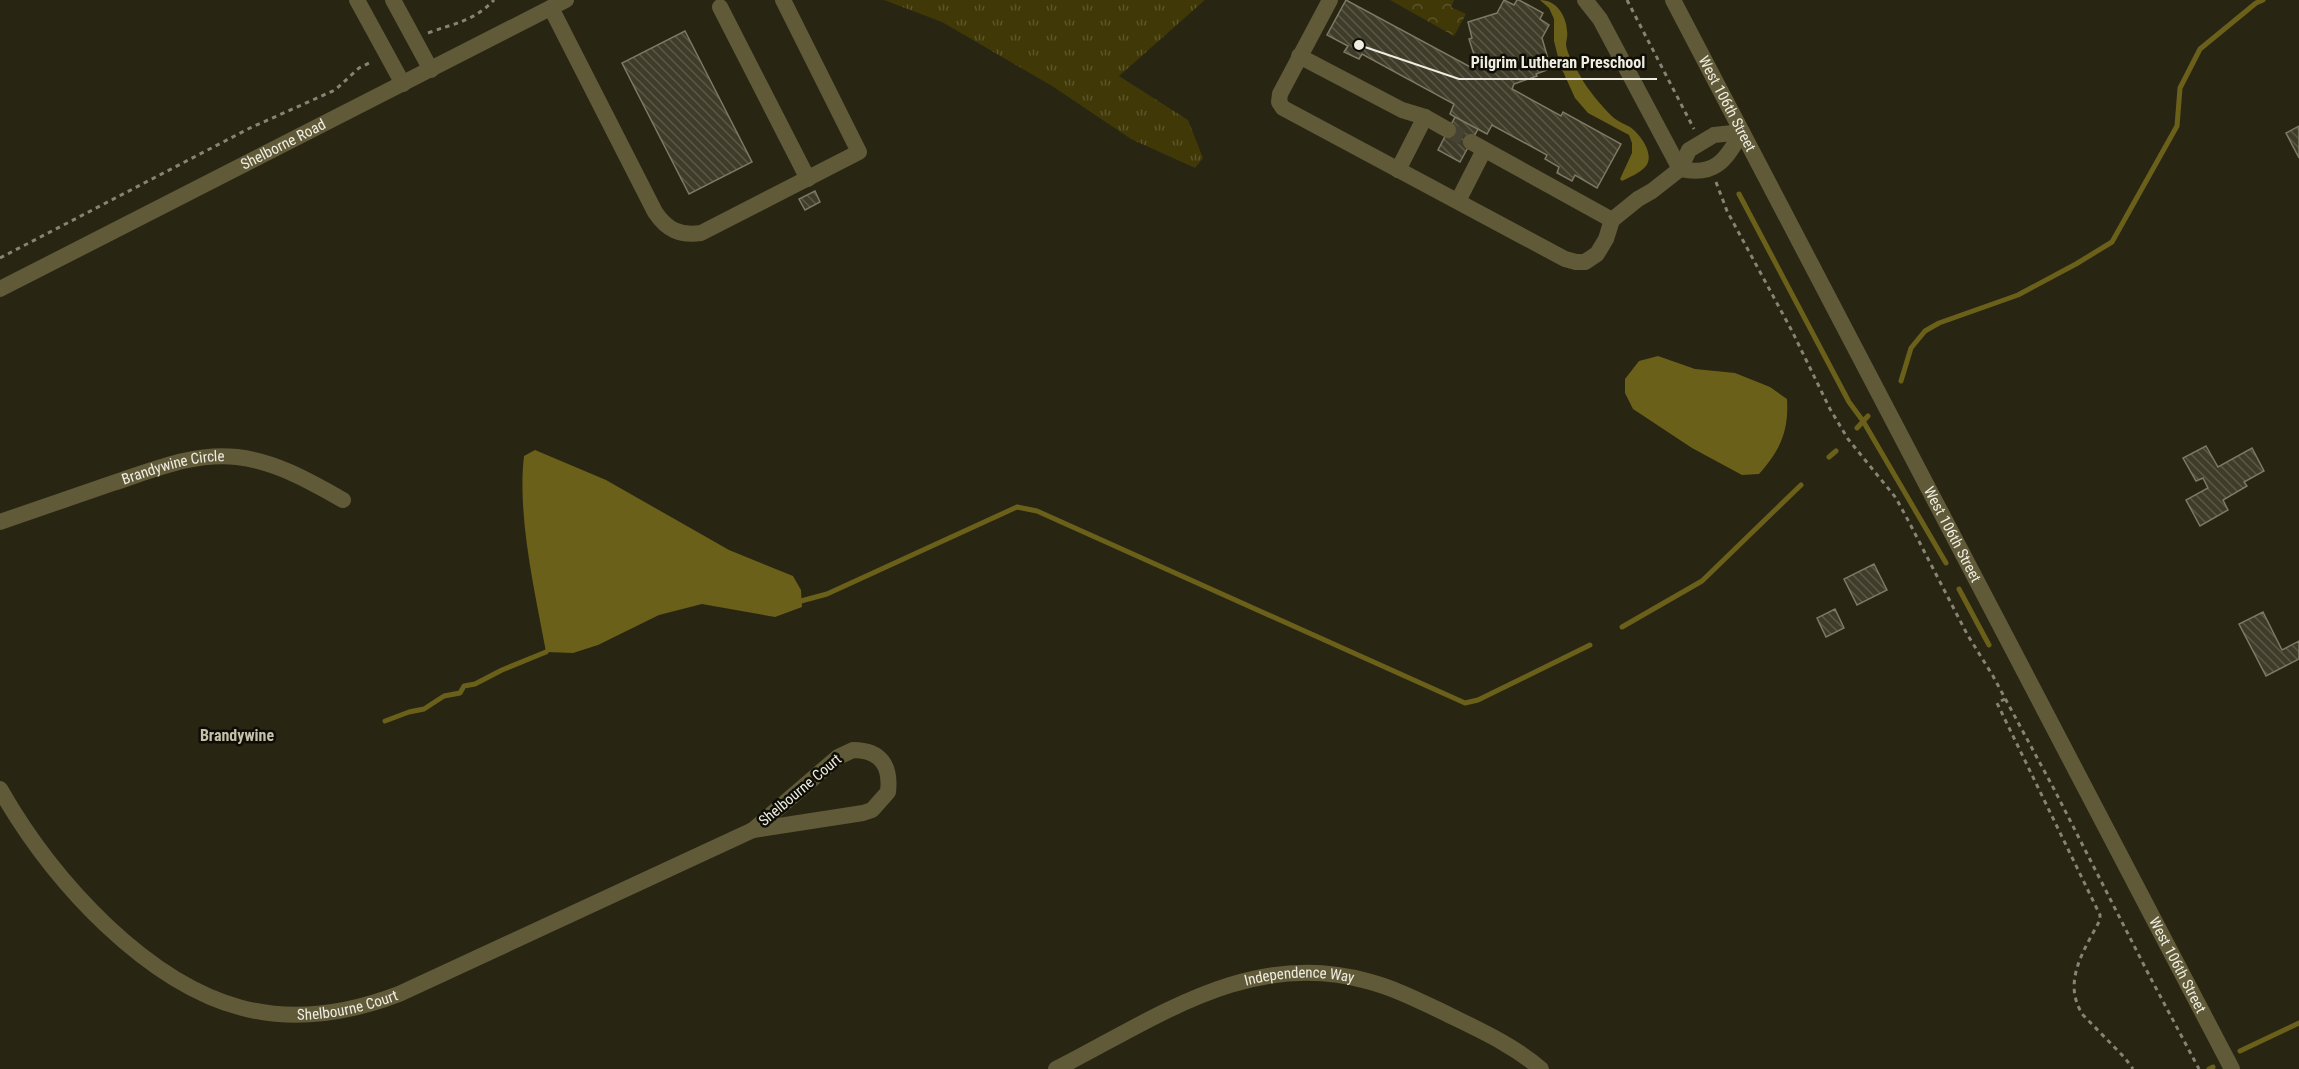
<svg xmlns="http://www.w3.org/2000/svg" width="2299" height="1069" viewBox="0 0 2299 1069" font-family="'Roboto Condensed',sans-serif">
<defs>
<pattern id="grass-tufts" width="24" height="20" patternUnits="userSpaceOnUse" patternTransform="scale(1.5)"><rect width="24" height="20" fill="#403807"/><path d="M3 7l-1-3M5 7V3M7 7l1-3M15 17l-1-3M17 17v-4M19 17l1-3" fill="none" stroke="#5c552b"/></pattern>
<pattern id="park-crowns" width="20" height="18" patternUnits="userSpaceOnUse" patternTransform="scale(1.5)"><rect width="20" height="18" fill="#403807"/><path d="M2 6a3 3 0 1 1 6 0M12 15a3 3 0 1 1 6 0" fill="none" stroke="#5c552b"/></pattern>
<pattern id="building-back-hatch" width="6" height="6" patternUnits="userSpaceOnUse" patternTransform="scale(1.5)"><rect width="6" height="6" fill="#3f3c29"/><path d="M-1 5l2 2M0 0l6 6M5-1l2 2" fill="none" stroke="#5b5848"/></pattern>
</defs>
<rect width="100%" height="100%" fill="#282513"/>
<!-- grass -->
<path fill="url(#grass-tufts)" d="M884,0H1205L1119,76L1188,120L1203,158L1195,168L1131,139L1052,86L942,22Z"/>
<!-- park -->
<path fill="url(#park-crowns)" d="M1390,0H1454L1451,7L1466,14L1454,36Z"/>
<!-- water -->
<path fill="#6b601a" d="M1540,0C1557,0 1566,16 1567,31C1568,36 1566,41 1566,45C1568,57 1576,68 1582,79C1588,90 1604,109 1614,118C1619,122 1625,124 1630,127C1640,134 1655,154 1646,166C1640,173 1630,177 1622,181L1620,179L1632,153V143L1629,135L1588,113L1575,98L1560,65L1554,41V19L1549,8Z
M1658,356L1695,369L1735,373L1770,387L1787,399C1789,432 1780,450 1759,474L1742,475L1692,448L1633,409L1625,393V379L1639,361Z
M535,450L606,480L729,550L793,576L801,590L802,607L775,617L702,604L659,615L598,645L573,653L546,652C535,592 517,516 524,456Z"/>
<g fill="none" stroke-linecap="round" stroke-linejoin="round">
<!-- stream -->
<path stroke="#6b601a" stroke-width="5" d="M1739,194L1849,402L1863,421L1946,563
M1901,381L1911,348L1925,331L1939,323L2018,295L2076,264L2112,242L2177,126L2180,88L2200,49L2256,3L2263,0
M1857,428L1868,416
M1829,457L1836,451
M1959,589L1989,645
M801,601L827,594L1017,507L1037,511L1465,703L1478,700L1590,645
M1622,627L1702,581L1801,485
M385,721L409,712L424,709L444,696L460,693L464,686L475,684L502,670L546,652
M2240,1051L2299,1023
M2209,1069L2213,1067"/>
</g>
<!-- building -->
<path fill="url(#building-back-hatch)" stroke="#7d7964" stroke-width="1.5" d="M1346,0L1474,69L1477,64L1469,39L1472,38L1468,22L1497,13L1504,0L1514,5L1517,0H1519L1543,13L1540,19L1549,25L1542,38L1550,66L1547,68V70L1536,74L1537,76L1514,84L1512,89L1561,116L1563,112L1621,144L1597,188L1575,175L1572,181L1557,173L1559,167L1545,159L1547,155L1492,125L1487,134L1455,117L1450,114L1454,104L1362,54L1359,59L1344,52L1348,46L1327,35Z
M685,31L752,162L689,194L622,63Z
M1455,117L1478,129L1460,162L1438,150Z
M2299,126V158L2286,133Z
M815,191L820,202L805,210L799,199Z
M2206,446L2218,467L2252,448L2264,471L2244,482L2247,486L2223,500L2228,510L2200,526L2186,500L2208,488L2203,478L2196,481L2183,458Z
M1874,564L1887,590L1857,605L1844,579Z
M1835,609L1844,628L1826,637L1817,618Z
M2263,612L2282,650L2299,641V659L2266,676L2239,624Z"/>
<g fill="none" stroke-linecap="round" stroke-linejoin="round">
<!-- minor-tunnel -->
<path stroke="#464332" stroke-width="16" stroke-dasharray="16 8" stroke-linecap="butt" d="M1448,130L1471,142"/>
<!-- path -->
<path stroke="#878475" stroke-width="3" stroke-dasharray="4.5 4.5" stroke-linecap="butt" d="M1627,0L1694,129
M428,33C454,23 473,22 494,0
M1716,182L1727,211L1792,331L1830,409L1848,439L1896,498L1910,524L1967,634L1993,676L2054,789L2149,975L2199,1069
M0,258L250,128L335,90L359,68L371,62
M2005,699L1997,703L2100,915V920C2085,949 2061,982 2083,1015L2125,1058L2133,1069"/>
<!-- minor -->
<g stroke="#605a39" stroke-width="16">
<path d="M357,0L403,84"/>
<path d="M393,0L431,70"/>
<path d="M1330,0L1280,94L1279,102L1283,108L1565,259L1576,262H1585L1597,254L1606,239L1612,220L1638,199L1652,191L1680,169L1689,150L1714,135L1742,132"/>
<path d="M1585,0L1600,19L1680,169"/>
<path id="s1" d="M1673,0L2232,1069"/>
<path d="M720,7L808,179"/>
<path d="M551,8L655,212C667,230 680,236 701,233L859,152L783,0"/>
<path d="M1299,56L1402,110L1425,117L1448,130"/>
<path d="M1471,142L1612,220"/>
<path d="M1680,169C1716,177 1725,160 1742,132"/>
<path d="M1398,170L1425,117"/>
<path d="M1458,201L1484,150"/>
<path id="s2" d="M0,289L566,0"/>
<path id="s3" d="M0,522C38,509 75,496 113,483C153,470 194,452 237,457C277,462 309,481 343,500"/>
<path d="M853,750C881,750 891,766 888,792L872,810L863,813L753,830L838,757Z"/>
<path id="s4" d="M0,789C29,840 63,884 106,925C195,1009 281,1039 399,994L753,830"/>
<path id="s5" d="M1056,1069C1155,1019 1250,948 1367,981C1394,988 1418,1000 1443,1012C1477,1029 1512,1044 1541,1069"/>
</g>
</g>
<g text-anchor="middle" stroke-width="5" stroke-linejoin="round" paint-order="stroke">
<!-- street labels -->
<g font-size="15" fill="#efede1" stroke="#0f0e06">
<text dy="5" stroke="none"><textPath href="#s1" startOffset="117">West 106th Street</textPath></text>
<text dy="5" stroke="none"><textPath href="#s2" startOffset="318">Shelborne Road</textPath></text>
<text dy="5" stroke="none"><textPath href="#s3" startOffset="182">Brandywine Circle</textPath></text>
<text dy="5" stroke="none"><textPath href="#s1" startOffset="603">West 106th Street</textPath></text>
<text transform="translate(800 790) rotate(-40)" y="5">Shelbourne Court</text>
<text dy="5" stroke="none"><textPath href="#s1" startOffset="1089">West 106th Street</textPath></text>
<text dy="5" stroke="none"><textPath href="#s5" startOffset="264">Independence Way</textPath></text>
<text dy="5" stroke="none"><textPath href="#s4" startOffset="441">Shelbourne Court</textPath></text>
</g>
<!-- neighbourhood labels -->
<g font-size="16" font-weight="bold" fill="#c4c0a9" stroke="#0f0e06">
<text x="237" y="741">Brandywine</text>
</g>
</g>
<!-- callouts -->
<path fill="none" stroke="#efede1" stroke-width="2" d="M1359 45L1459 79H1657"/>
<circle fill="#efede1" stroke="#0f0e06" stroke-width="2" cx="1359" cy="45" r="6"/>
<g font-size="16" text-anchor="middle" font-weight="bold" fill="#efede1" stroke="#0f0e06" stroke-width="5" stroke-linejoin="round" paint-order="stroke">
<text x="1558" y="68">Pilgrim Lutheran Preschool</text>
</g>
</svg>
